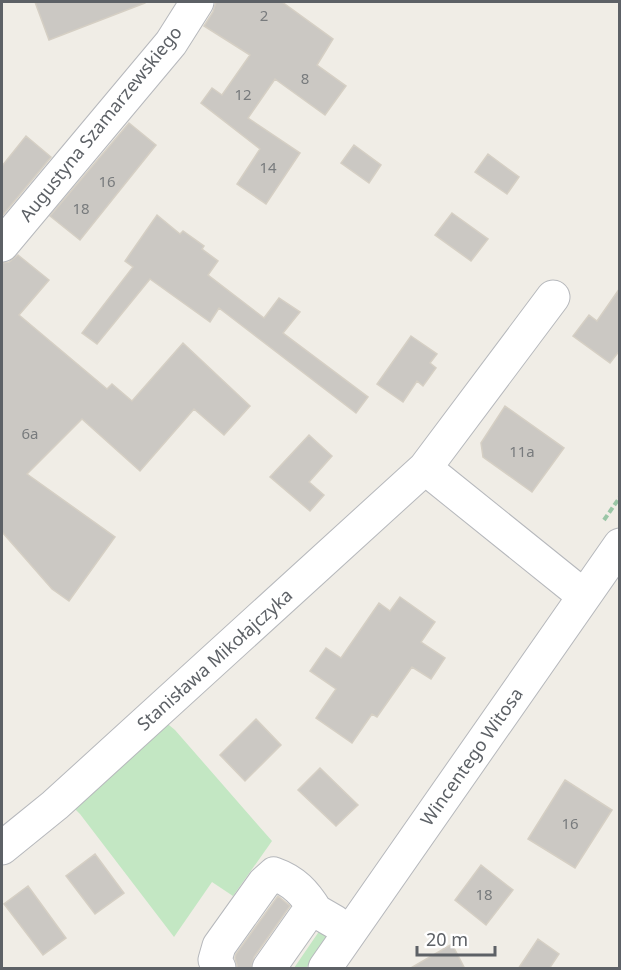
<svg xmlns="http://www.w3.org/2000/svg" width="621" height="970" viewBox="0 0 621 970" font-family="'Noto Sans',sans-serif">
<rect width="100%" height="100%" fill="#f0ede6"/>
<!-- green -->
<path fill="#c3e7c3" d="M157,715L175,730L272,841L233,896L212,882L174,937L80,814L67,801Z
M324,929L327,939L306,968H294L320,930Z"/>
<!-- building -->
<path fill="#cbc8c3" stroke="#d5cfc4" stroke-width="1.5" d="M35,2H145V3L49,40Z
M216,2H282L333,39L317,65L346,86L325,115L275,79L248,118L300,153L266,204L237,184L260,149L201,103L212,88L222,95L250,55L204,26L213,12Z
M129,123L156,145L80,240L50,216Z
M26,136L51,157L2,216V166Z
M354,145L381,165L369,183L341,163Z
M488,154L519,177L507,194L475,172Z
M452,213L488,239L471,261L435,235Z
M157,215L180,234L183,231L204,246L202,249L218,261L208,275L264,318L279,298L300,312L283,333L368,397L356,413L219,308L210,322L150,279L97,344L82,333L133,267L125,261Z
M18,255L49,280L19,315L107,389L112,384L132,401L183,343L250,406L224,435L194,409L140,471L82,419L27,474L115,537L69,601L52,589L2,532V263L9,262Z
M620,288V350L610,363L573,336L589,315L597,321Z
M411,336L437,354L430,363L436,368L423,386L417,381L403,402L377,384Z
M505,406L564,448L532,492L483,457L481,443Z
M309,435L332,456L309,482L324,495L310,511L270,477Z
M400,597L435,622L421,642L445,658L431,679L412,667L377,717L372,714L352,743L316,718L336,689L310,671L326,648L341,658L379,603L390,611Z
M256,719L281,745L245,781L220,755Z
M320,768L358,805L336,826L298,790Z
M565,780L612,810L575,868L528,839Z
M95,854L124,893L95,914L66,876Z
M481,865L513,890L486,925L455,900Z
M28,886L66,938L43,955L4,904Z
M278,896L290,906L254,957L251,969H238L235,958L236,954Z
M538,939L559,954L549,969H518Z
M452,944L465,969H409Z"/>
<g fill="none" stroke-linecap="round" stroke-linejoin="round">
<!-- minor casing -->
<g stroke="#b6b8bc" stroke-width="35">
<path id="minor" d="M2,245L171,43L197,2
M425,468L553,297
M2,848L55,805L425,468L584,596
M219,968L215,960L219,946L264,883L274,874C294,881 305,893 316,911
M269,968L307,914L316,911L335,922
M325,968L620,545"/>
</g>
<!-- path -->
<path stroke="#9ac6a6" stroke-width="4" stroke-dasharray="6 3" stroke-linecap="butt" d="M604,520L620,497"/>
<!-- minor -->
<use href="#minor" stroke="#fff" stroke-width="33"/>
</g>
<g text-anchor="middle" stroke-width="4.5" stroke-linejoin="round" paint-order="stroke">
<!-- number labels -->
<g font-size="15" fill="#787b7d">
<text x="264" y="21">2</text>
<text x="305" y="84">8</text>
<text x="243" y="100">12</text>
<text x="268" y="173">14</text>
<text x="107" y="187">16</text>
<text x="81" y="214">18</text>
<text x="30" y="439">6a</text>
<text x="522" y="457">11a</text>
<text x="570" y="829">16</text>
<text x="484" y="900">18</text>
</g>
<!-- street labels -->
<g font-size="18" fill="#5d6166" stroke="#fff">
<text transform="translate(101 124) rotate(-51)" y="6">Augustyna Szamarzewskiego</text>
<text transform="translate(215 660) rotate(-42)" y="6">Stanisława Mikołajczyka</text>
<text transform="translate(472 757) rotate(-55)" y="6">Wincentego Witosa</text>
</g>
</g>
<!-- border -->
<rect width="621" height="970" fill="none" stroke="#5d6166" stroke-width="6"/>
<!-- scale -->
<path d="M417 946v9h78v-9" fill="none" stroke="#5d6166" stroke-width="3"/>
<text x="426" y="946" font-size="18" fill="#5d6166" stroke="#ffffff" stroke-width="4.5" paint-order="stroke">20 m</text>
</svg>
